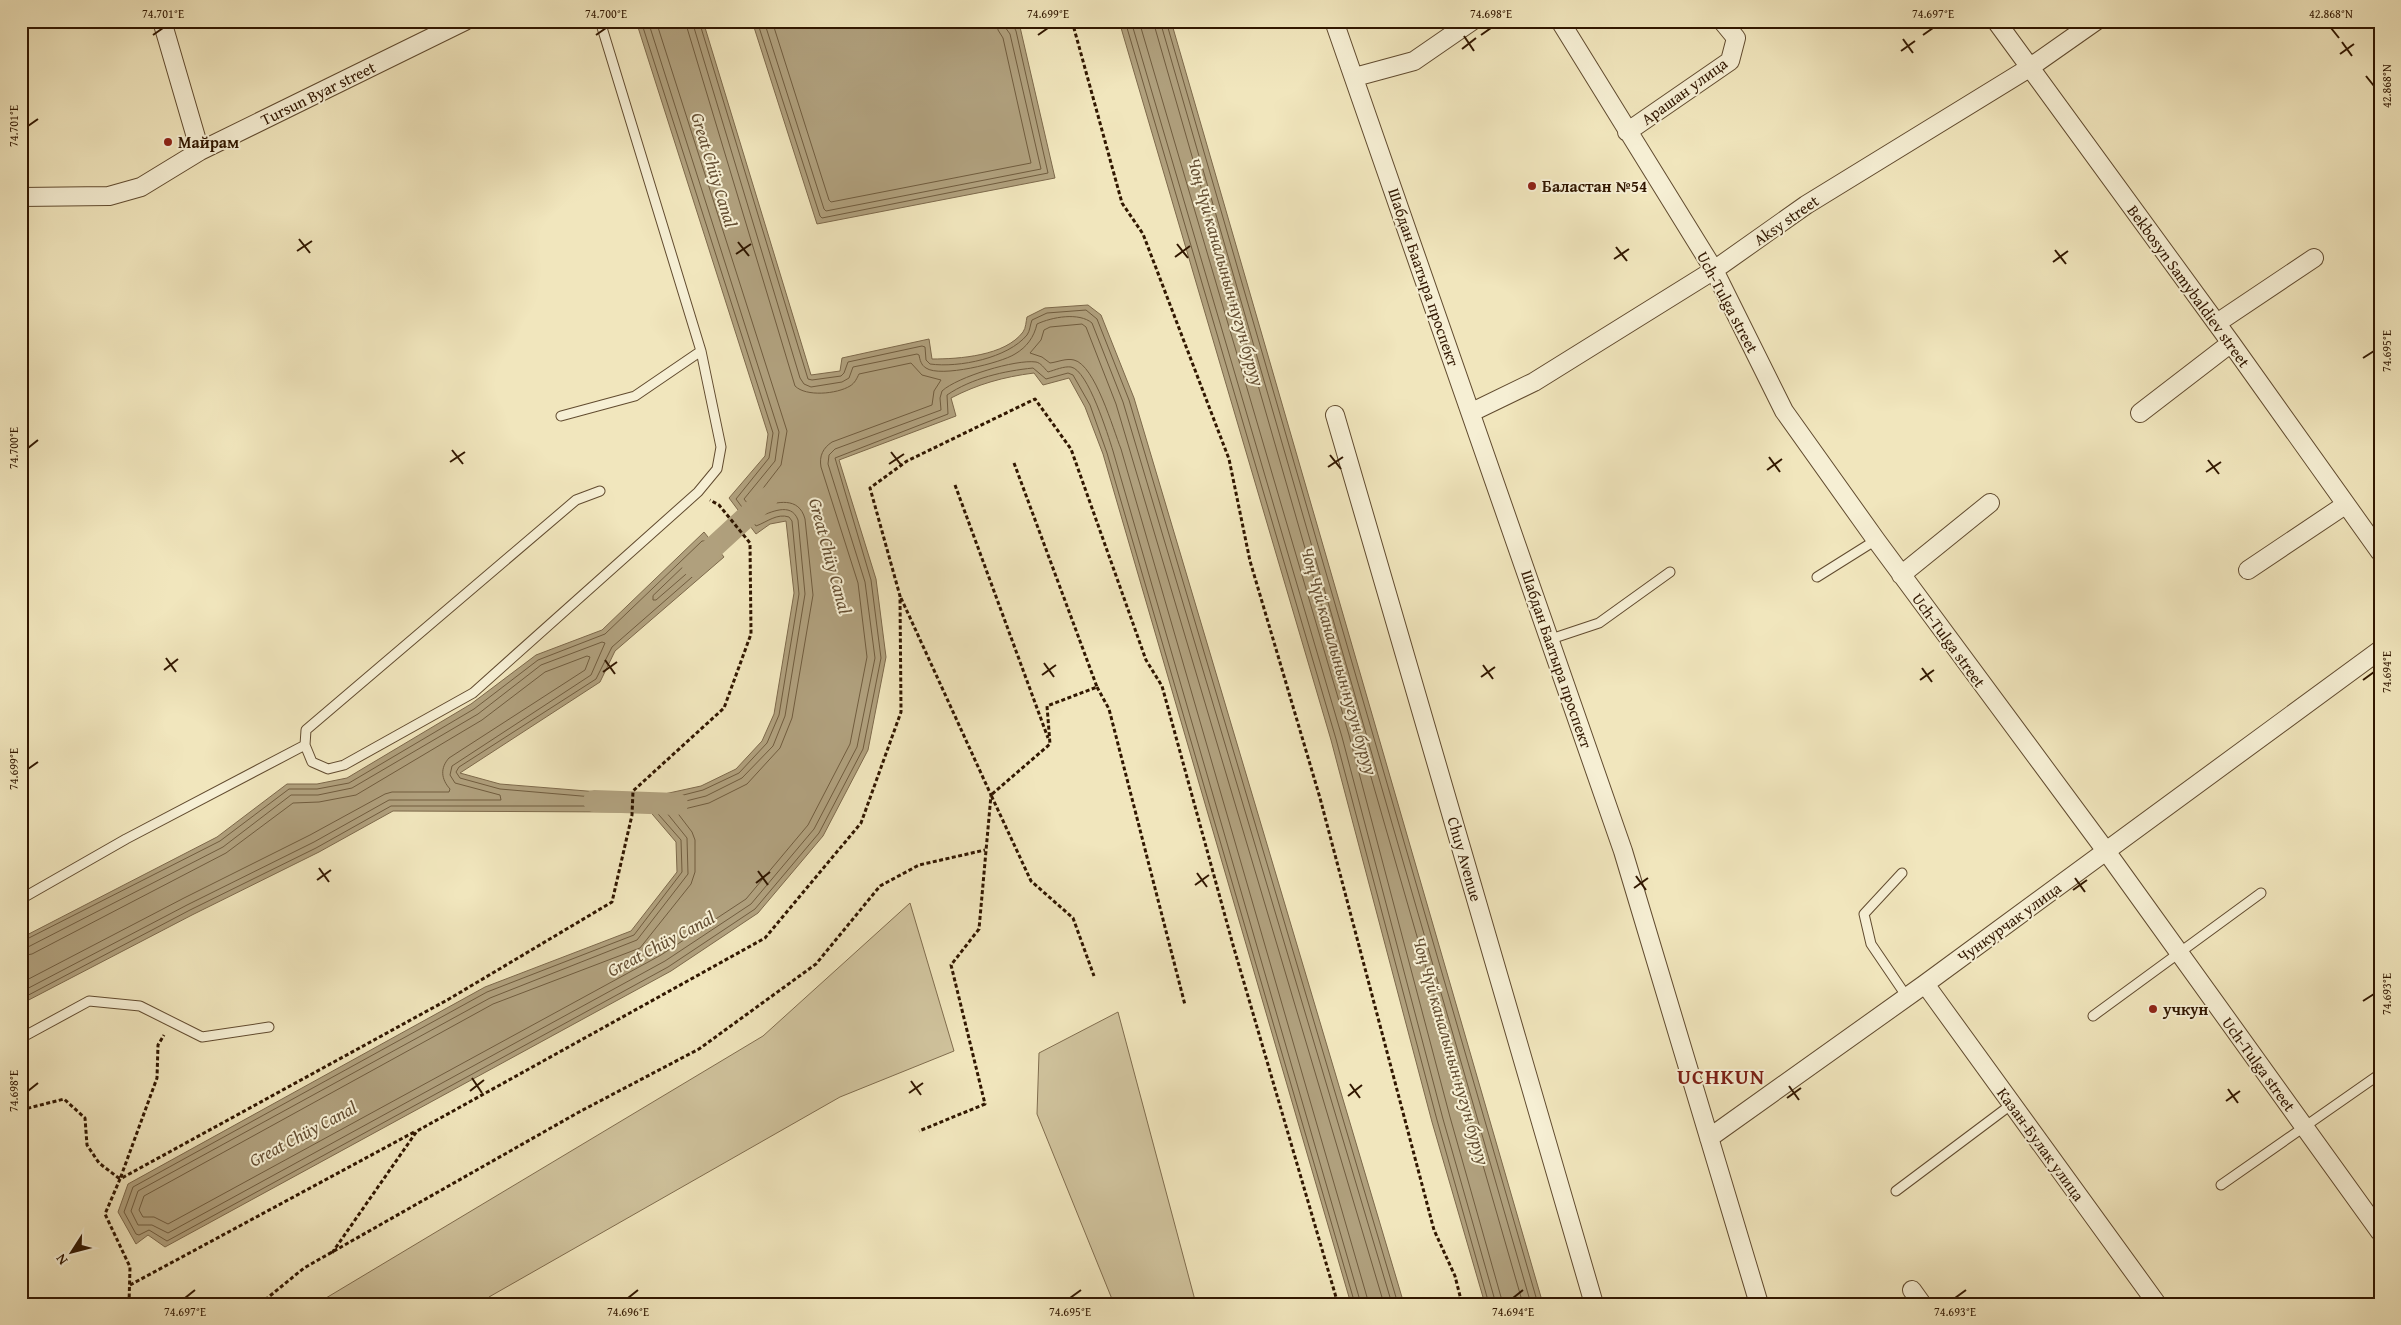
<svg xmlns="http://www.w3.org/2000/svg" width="2401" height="1325" viewBox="0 0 2401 1325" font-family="'Gentium Book Plus',serif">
<rect width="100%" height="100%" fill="#f1e6bd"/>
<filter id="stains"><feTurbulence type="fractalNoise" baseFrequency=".004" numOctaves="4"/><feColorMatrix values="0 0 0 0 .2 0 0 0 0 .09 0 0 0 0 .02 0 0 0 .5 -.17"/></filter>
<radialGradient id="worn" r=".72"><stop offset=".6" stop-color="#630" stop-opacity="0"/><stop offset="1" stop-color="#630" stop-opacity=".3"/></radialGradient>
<!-- green -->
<path fill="#d0c39d" stroke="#806d4e" d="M910,903L954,1051L840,1097L489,1297L492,1304H316L763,1036Z
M1118,1012L1196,1304H1114L1037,1114L1039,1053Z"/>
<!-- water -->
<path fill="#b0a07d" stroke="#7d694b" d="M636,21H703L811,375L840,371L842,358L929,339L932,359C959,359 1005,356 1023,332C1026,328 1026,321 1027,317L1045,308L1088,305L1101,315L1134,398L1404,1304H1351L1103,454L1085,407L1069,378L1043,385L1034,373C1003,377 978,384 951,398L956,416L839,460L876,579L886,657L868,750L823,836L758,913L671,971L165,1247L148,1235L136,1244L118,1212L128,1184L485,987L631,931L677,872L676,842L647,808L646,798L701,786L736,769L762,741L774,714L794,593L786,521L770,524L756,534L729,498L765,456L768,434Z
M752,21H1013L1020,27L1055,178L817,224Z
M1119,21H1171L1543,1304H1485L1432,1122L1331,740Z
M704,532L724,557L615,651L600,682L460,773L500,784L624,794L623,812L393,811L319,852L192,915L21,1004V938L217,837L287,784H317L347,778L471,704L536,655L602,630Z"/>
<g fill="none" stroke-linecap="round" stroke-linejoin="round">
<!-- shore -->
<path stroke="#705c3e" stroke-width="1" d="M641,21L773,433L769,458L736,499L756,526C767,522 777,513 789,517L792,521L799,594L779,715L767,743L739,773L703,790L652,803V807L681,840L682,872L634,935L487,992L133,1187L124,1212L136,1234L139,1235L149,1230L167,1241L668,967L755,909L819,833L863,749L881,658L871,580L835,458L948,414L947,395C972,378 1004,371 1033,368L1046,379L1068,373L1073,375L1090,405L1107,453L1355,1304
M648,21L779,432L775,461L744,499L758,517C770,513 791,501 798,520L805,594L785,716L773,746L742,778L706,796L662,807L687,838L688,874L637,940L490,998L138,1191L131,1211L138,1225H152L168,1233L665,961L751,904L814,829L857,747L875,658L865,582L828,464L829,455L835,449L941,410L940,398L942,391C957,377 1016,359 1036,362C1041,363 1044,368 1048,372C1055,370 1064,366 1071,367C1088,370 1108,435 1113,451L1361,1304
M656,21L787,431L781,465L754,500L760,507C777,502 799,496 805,519L813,595L792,718L780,748L747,784L709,803L676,811L692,832L695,840V872L691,884L640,948L493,1004L144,1196L139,1210L143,1217H154L168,1224L661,955L746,899L808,825L850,744L867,657L858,583L821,467C819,456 823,448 832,442L932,405L934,391L941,380L922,375L911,363L859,374C857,378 855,383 850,386C837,394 806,397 795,386L685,21
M692,21L800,378L804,384L811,387L842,382L849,378L853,367L917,354L919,355C920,360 921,365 926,368C940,378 1001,363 1015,354C1027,347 1034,337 1037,324C1052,317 1079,312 1092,323L1123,402L1392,1304
M699,21L808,379L812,380L841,376L844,373L848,362L922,346L925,347L926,360L930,364C959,368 1008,358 1027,335C1030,331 1030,325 1032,320L1047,313L1086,310L1097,319L1129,400L1398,1304
M757,21L820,216L822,218L1048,173L1016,31L1011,21
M764,21L824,209L826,211L1041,169L1010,34L1005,27L1004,21
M772,21L829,200L831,202L1031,163L1003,38L998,30L997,21
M1125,21L1336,739L1437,1120L1489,1304
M1131,21L1342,737L1443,1119L1496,1304
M1139,21L1349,735L1450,1117L1503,1304
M1153,21L1523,1304
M1160,21L1531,1304
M1166,21L1538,1304
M701,550L705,551L707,556L656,600H653V596Z
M21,942L220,841L289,789H317L349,783L474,709L538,660L605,634L702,541H705L715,554V557L612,647L596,679L459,767L456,772L460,778L500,789L616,799L618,801L617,806H391L316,848L190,910L21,999
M21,949L28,947L223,847L291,795H318L352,788L478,714L541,665L602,642L605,643L591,675L452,766L450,775L455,783L500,795L501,800H389L314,842L187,905L21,992
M21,956L32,954L226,853L293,803L319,802L356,795L482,720L545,672L587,656L590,657L585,670L449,758C440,768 441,779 450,789L449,792H392L385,794L310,835L184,898L21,983
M1369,1304L1121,449C1113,429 1095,365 1074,360C1066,358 1058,362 1050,363L1042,357L1030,353L1041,340L1044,330L1050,327L1082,324L1086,327L1116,404L1384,1304"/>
<!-- canal -->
<path stroke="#b0a07d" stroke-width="22" d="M693,566L767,498
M594,801L677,804"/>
<!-- service casing -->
<g stroke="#614b2f" stroke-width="11">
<path id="service" d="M600,21L701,351L721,447L717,469L698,492L473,693L344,765L328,769L312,762L305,745L306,730L576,500L600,491
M561,416L635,396L701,351
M1817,577L1876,540
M1551,639L1599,623L1670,572
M1902,873L1864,914L1871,944L1907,997
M21,899L126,839L305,745
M2093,1016L2261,893
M21,1038L89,1001L140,1006L202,1037L269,1027
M2221,1185L2380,1074
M1896,1191L2012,1104"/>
</g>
<!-- minor casing -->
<g stroke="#614b2f" stroke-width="20">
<path id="minor" d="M162,21L200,151
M1334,21L1623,851L1759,1304
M1560,21L1714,270L1784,411L1876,540L2106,851L2380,1232
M1996,21L2231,343L2380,552
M1355,77L1414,61L1472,21
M1627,132L1730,61L1736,38L1722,21
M21,197L109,196L141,187L200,151L465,21
M2217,323L2314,258
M1472,412L1534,382L1714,270L1806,205L2029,68L2096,21
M2140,413L2231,343
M1335,415L1594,1304
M2248,570L2345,505
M1901,575L1990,503
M1925,984L2157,1304
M1709,1138L1925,984L2380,650
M1912,1290L1922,1304"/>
</g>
<!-- path -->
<path stroke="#311700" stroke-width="3" stroke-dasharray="4 2.5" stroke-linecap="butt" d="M1072,21L1122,203L1143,234L1229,459L1250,561L1320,798L1434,1230L1455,1276L1462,1304
M1014,463L1097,687L1047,706L1050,744L991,795L1031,881L1073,918L1094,976
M955,485L1048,738
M901,598L991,795L979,929L951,965L985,1104L919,1131
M1097,687L1109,709L1185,1005
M21,1110L64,1099L85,1118L87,1145L99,1163L120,1179L157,1078L158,1045L164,1035
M332,1253L417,1131L765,938L861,823L901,712L900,596L870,488L907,461L1035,399L1071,449L1146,660L1162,686L1233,945L1338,1304
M130,1285L416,1131
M129,1304L130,1267L105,1214L120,1179L449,999L612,902L632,815L633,791L724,708L751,634L750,543L719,505L710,500
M260,1304L304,1268L579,1112L699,1049L816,964L880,886L919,865L985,850"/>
<!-- service -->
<use href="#service" stroke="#f6efd4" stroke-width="9"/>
<!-- minor -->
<use href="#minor" stroke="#f6efd4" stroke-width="18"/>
</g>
<!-- ticks -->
<path fill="none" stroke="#311700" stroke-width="2" d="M2331,28L2339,38M153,35L163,28M596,35L606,28M1038,35L1048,28M1481,35L1491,28M1923,35L1933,28M1464,36L1474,51M1903,39L1913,53M2342,42L2352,56M1462,49L1476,38M1901,51L1915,41M2340,54L2354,44M2366,76L2374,86M28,126L38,119M299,239L310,253M738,242L749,256M1177,244L1188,258M1616,247L1627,261M2055,250L2066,264M297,251L312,241M736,254L751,244M1175,257L1190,246M1614,259L1629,249M2053,262L2068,251M2363,358L2374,351M28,448L38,440M452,450L463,464M891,452L902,466M1330,455L1341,469M1769,457L1780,472M2208,460L2219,474M450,462L465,452M889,464L904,454M1328,467L1343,457M1767,470L1782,459M2206,472L2221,462M166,658L176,672M605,660L615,674M1044,663L1054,677M1483,665L1493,679M1922,668L1932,682M164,670L178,659M603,672L617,662M1042,675L1056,665M1481,677L1495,667M1920,680L1934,670M2363,680L2374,672M28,769L38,762M319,868L329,882M758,871L768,885M1197,873L1207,887M1636,876L1646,890M2075,878L2085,892M317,880L331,870M756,883L770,872M1195,885L1209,875M1634,888L1648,878M2073,890L2087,880M2363,1001L2374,994M472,1078L482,1093M911,1081L921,1095M1350,1084L1360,1098M1789,1086L1799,1100M2228,1089L2238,1103M28,1091L38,1083M470,1091L484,1080M909,1093L923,1083M1348,1096L1362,1085M1787,1098L1801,1088M2226,1101L2240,1091M185,1298L195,1290M628,1298L638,1290M1070,1298L1081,1290M1513,1298L1523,1290M1955,1298L1966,1290"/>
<!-- markers -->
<g fill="#8f2418" stroke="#f6efd4" stroke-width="2">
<circle cx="168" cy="142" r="5"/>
<circle cx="1532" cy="186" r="5"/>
<circle cx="2153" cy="1009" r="5"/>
</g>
<g text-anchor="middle" stroke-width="4" stroke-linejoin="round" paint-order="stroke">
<!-- street labels -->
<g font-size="16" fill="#311700" stroke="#f6efd4">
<text transform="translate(1684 91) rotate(-36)" y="6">Арашан улица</text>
<text transform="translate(318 93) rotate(-26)" y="6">Tursun Byar street</text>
<text transform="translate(1786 220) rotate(-35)" y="6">Aksy street</text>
<text transform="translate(1424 277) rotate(71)" y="6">Шабдан Баатыра проспект</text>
<text transform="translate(2189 286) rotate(54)" y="6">Bekbosyn Samybaldiev street</text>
<text transform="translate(1728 302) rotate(62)" y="6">Uch-Tulga street</text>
<text transform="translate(1949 640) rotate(54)" y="6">Uch-Tulga street</text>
<text transform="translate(1557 659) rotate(71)" y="6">Шабдан Баатыра проспект</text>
<text transform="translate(1465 859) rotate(74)" y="6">Chuy Avenue</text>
<text transform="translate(2009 922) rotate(-36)" y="6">Чункурчак улица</text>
<text transform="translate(2259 1064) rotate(54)" y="6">Uch-Tulga street</text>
<text transform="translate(2041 1144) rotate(54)" y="6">Казан-Булак улица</text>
</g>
<!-- poi labels -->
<g font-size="16" font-weight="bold" fill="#311700" stroke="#f6efd4" text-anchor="start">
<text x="178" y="148">Майрам</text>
<text x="1542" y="192">Баластан №54</text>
<text x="2163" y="1015">учкун</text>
</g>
<!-- water labels -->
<g font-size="18" font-style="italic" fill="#644e32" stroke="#f6efd4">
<text transform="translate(714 170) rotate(73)" y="6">Great Chüy Canal</text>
<text transform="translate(1226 272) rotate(74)" y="6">Чоң Чүй каналынын нугун буруу</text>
<text transform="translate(830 556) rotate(75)" y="6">Great Chüy Canal</text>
<text transform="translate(1339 661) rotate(74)" y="6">Чоң Чүй каналынын нугун буруу</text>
<text transform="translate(661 944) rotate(-28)" y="6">Great Chüy Canal</text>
<text transform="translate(1451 1051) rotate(74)" y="6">Чоң Чүй каналынын нугун буруу</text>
<text transform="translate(303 1134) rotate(-28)" y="6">Great Chüy Canal</text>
</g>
<!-- district labels -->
<g font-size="21" font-weight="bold" letter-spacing="1" fill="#7a1f14" stroke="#f6efd4">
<text x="1721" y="1084">UCHKUN</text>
</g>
</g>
<!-- margin -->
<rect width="2401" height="1325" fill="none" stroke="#f1e6bd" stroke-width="55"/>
<!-- north arrow -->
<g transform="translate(72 1252) rotate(234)" stroke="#f6efd4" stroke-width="4" paint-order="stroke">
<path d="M0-4L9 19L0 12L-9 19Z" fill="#311700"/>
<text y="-8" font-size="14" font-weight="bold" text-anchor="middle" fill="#311700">N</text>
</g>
<rect x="28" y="28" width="2346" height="1270" fill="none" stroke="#311700" stroke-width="2"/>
<g font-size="12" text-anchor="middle" fill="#311700">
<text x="163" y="18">74.701°E</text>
<text x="606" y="18">74.700°E</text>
<text x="1048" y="18">74.699°E</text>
<text x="1491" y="18">74.698°E</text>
<text x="1933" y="18">74.697°E</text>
<text x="2331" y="18">42.868°N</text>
<text transform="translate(2387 86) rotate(-90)" y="4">42.868°N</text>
<text transform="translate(14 126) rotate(-90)" y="4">74.701°E</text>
<text transform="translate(2387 351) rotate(-90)" y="4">74.695°E</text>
<text transform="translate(14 448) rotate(-90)" y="4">74.700°E</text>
<text transform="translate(2387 672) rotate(-90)" y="4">74.694°E</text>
<text transform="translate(14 769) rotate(-90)" y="4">74.699°E</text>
<text transform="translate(2387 994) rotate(-90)" y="4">74.693°E</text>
<text transform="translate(14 1091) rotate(-90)" y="4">74.698°E</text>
<text x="185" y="1316">74.697°E</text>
<text x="628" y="1316">74.696°E</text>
<text x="1070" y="1316">74.695°E</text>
<text x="1513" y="1316">74.694°E</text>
<text x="1955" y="1316">74.693°E</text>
</g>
<rect width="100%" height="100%" filter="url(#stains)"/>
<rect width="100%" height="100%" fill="url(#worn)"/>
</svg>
